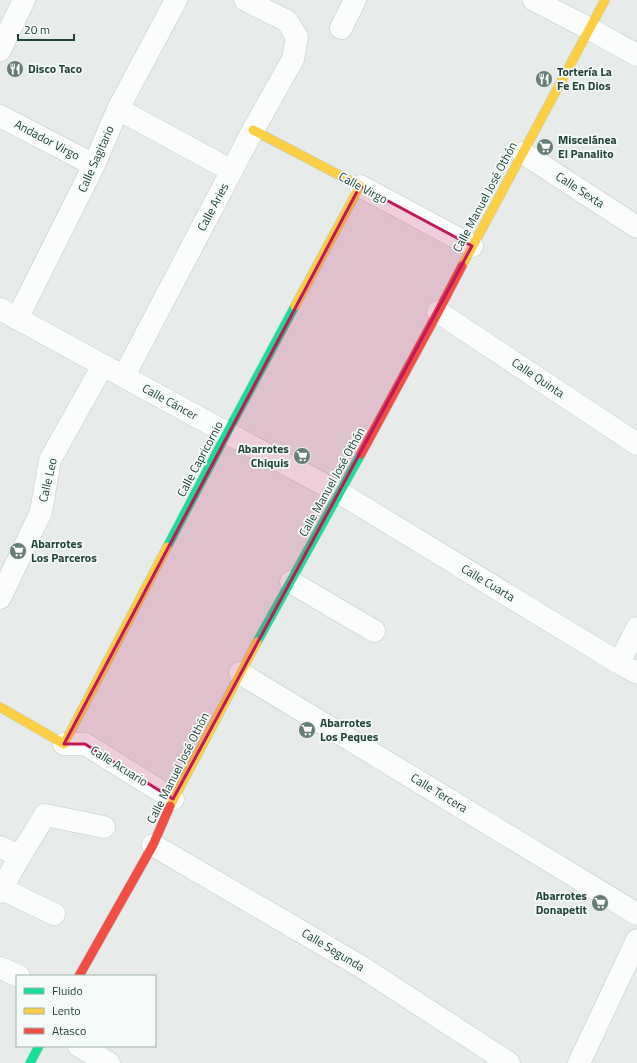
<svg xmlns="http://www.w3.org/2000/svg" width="637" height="1063" viewBox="0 0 637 1063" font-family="'Titillium Web',sans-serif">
<rect width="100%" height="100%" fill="#e7ecea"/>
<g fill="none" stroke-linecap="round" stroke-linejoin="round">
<!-- street casing -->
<g stroke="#c4c9c7" stroke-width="23">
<path id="street" d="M534,0L590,29L637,55
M341,28L355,0
M0,50L24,0
M118,109L232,171
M0,116L94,165
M523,153L637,227
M360,186L472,246
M0,309L227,433L340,493L619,663L637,673
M438,312L637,444
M17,319L94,165L118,109L176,0
M124,376L253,130L293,59L297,37L287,21L245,0
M291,582L374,631
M0,598L41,512L50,460L103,365
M619,663L637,628
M240,673L637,914
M64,744H85L173,799
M153,845L360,966L509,1063
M0,847L20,856
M2,889L54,914
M0,892L20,856L45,815L104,827
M0,968L19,976
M79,1046L109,1063
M579,1063L637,940"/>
</g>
<!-- fast casing -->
<g stroke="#c2cac7" stroke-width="10">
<path id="fast" d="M167,547L227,433L295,306
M257,642L361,454
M30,1063L39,1046"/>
</g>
<!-- slow casing -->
<g stroke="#c2cac7" stroke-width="10">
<path id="slow" d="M253,130L360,186L295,306
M462,266L605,0
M0,707L64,744L167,547
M170,806L257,642"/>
</g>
<!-- jam casing -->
<g stroke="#c2cac7" stroke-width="10">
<path id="jam" d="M361,454L438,312L462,266
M79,976L153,845L170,806"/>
</g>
<!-- street -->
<use href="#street" stroke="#fbfcfc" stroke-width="22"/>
<!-- fast -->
<use href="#fast" stroke="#16e098" stroke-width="9"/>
<!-- slow -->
<use href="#slow" stroke="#ffcf43" stroke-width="9"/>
<!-- jam -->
<use href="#jam" stroke="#f24e42" stroke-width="9"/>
</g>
<!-- marked area -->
<path fill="#c2185b" fill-opacity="0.2" stroke="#c2185b" stroke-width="3" stroke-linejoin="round" d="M360,186L472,246L173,799L85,744H64Z"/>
<!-- icons -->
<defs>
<g id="restaurant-disc" transform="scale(0.9)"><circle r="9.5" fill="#667e76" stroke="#f5fbf8"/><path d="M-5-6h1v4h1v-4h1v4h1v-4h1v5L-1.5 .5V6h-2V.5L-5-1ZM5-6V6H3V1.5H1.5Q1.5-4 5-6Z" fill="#fff"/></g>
<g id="supermarket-disc" transform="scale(0.9)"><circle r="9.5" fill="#667e76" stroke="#f5fbf8"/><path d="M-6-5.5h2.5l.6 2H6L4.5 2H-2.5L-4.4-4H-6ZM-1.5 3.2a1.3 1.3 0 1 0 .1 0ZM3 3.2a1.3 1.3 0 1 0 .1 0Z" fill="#fff"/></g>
</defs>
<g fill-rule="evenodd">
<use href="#restaurant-disc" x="15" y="69"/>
<use href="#restaurant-disc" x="544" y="79"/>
<use href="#supermarket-disc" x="545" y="147"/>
<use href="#supermarket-disc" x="302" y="456"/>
<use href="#supermarket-disc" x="18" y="551"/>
<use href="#supermarket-disc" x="307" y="730"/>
<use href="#supermarket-disc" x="600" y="903"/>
</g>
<g text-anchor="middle" stroke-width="3.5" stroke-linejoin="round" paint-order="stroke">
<!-- poi labels -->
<g font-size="12" font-weight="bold" fill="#214338" stroke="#f5fbf8" text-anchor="start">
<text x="28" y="73">Disco Taco</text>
<text x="557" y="76">Tortería La<tspan x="557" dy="14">Fe En Dios</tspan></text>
<text x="558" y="144">Miscelánea<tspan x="558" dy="14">El Panalito</tspan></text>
<text x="289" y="453" text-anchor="end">Abarrotes<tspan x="289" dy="14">Chiquis</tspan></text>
<text x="31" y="548">Abarrotes<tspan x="31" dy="14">Los Parceros</tspan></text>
<text x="320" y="727">Abarrotes<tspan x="320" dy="14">Los Peques</tspan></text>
<text x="587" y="900" text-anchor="end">Abarrotes<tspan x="587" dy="14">Donapetit</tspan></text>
</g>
<!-- street labels -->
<g font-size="12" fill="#214338" stroke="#f5fbf8">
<text transform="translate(47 140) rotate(28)" y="4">Andador Virgo</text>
<text transform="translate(96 159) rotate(-66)" y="4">Calle Sagitario</text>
<text transform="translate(363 188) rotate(28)" y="4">Calle Virgo</text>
<text transform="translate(580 190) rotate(33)" y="4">Calle Sexta</text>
<text transform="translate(485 197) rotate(-62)" y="4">Calle Manuel José Othón</text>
<text transform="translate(213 207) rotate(-62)" y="4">Calle Aries</text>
<text transform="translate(538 378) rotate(34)" y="4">Calle Quinta</text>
<text transform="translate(170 402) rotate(29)" y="4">Calle Cáncer</text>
<text transform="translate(200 459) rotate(-62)" y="4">Calle Capricornio</text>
<text transform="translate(48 480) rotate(-77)" y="4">Calle Leo</text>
<text transform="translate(332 482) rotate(-61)" y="4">Calle Manuel José Othón</text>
<text transform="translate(488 583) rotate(31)" y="4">Calle Cuarta</text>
<text transform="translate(119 766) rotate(32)" y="4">Calle Acuario</text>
<text transform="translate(178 768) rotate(-63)" y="4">Calle Manuel José Othón</text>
<text transform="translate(439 793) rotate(31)" y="4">Calle Tercera</text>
<text transform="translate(333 950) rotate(31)" y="4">Calle Segunda</text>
</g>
</g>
<!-- legend -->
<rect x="16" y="975" width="140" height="72" fill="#f5fbf8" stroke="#a0b1ab"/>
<rect x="24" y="988" width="20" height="6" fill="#16e098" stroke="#a0b1ab"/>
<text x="52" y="995" font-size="12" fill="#214338">Fluido</text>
<rect x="24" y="1008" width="20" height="6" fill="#ffcf43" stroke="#a0b1ab"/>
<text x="52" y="1015" font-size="12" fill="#214338">Lento</text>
<rect x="24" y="1028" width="20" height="6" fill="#f24e42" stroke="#a0b1ab"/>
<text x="52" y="1035" font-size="12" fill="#214338">Atasco</text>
<!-- scale -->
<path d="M18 34v6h56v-6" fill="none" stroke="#214338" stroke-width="2"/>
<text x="24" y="34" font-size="12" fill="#214338" stroke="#f5fbf8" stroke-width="3" paint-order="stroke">20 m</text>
</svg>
